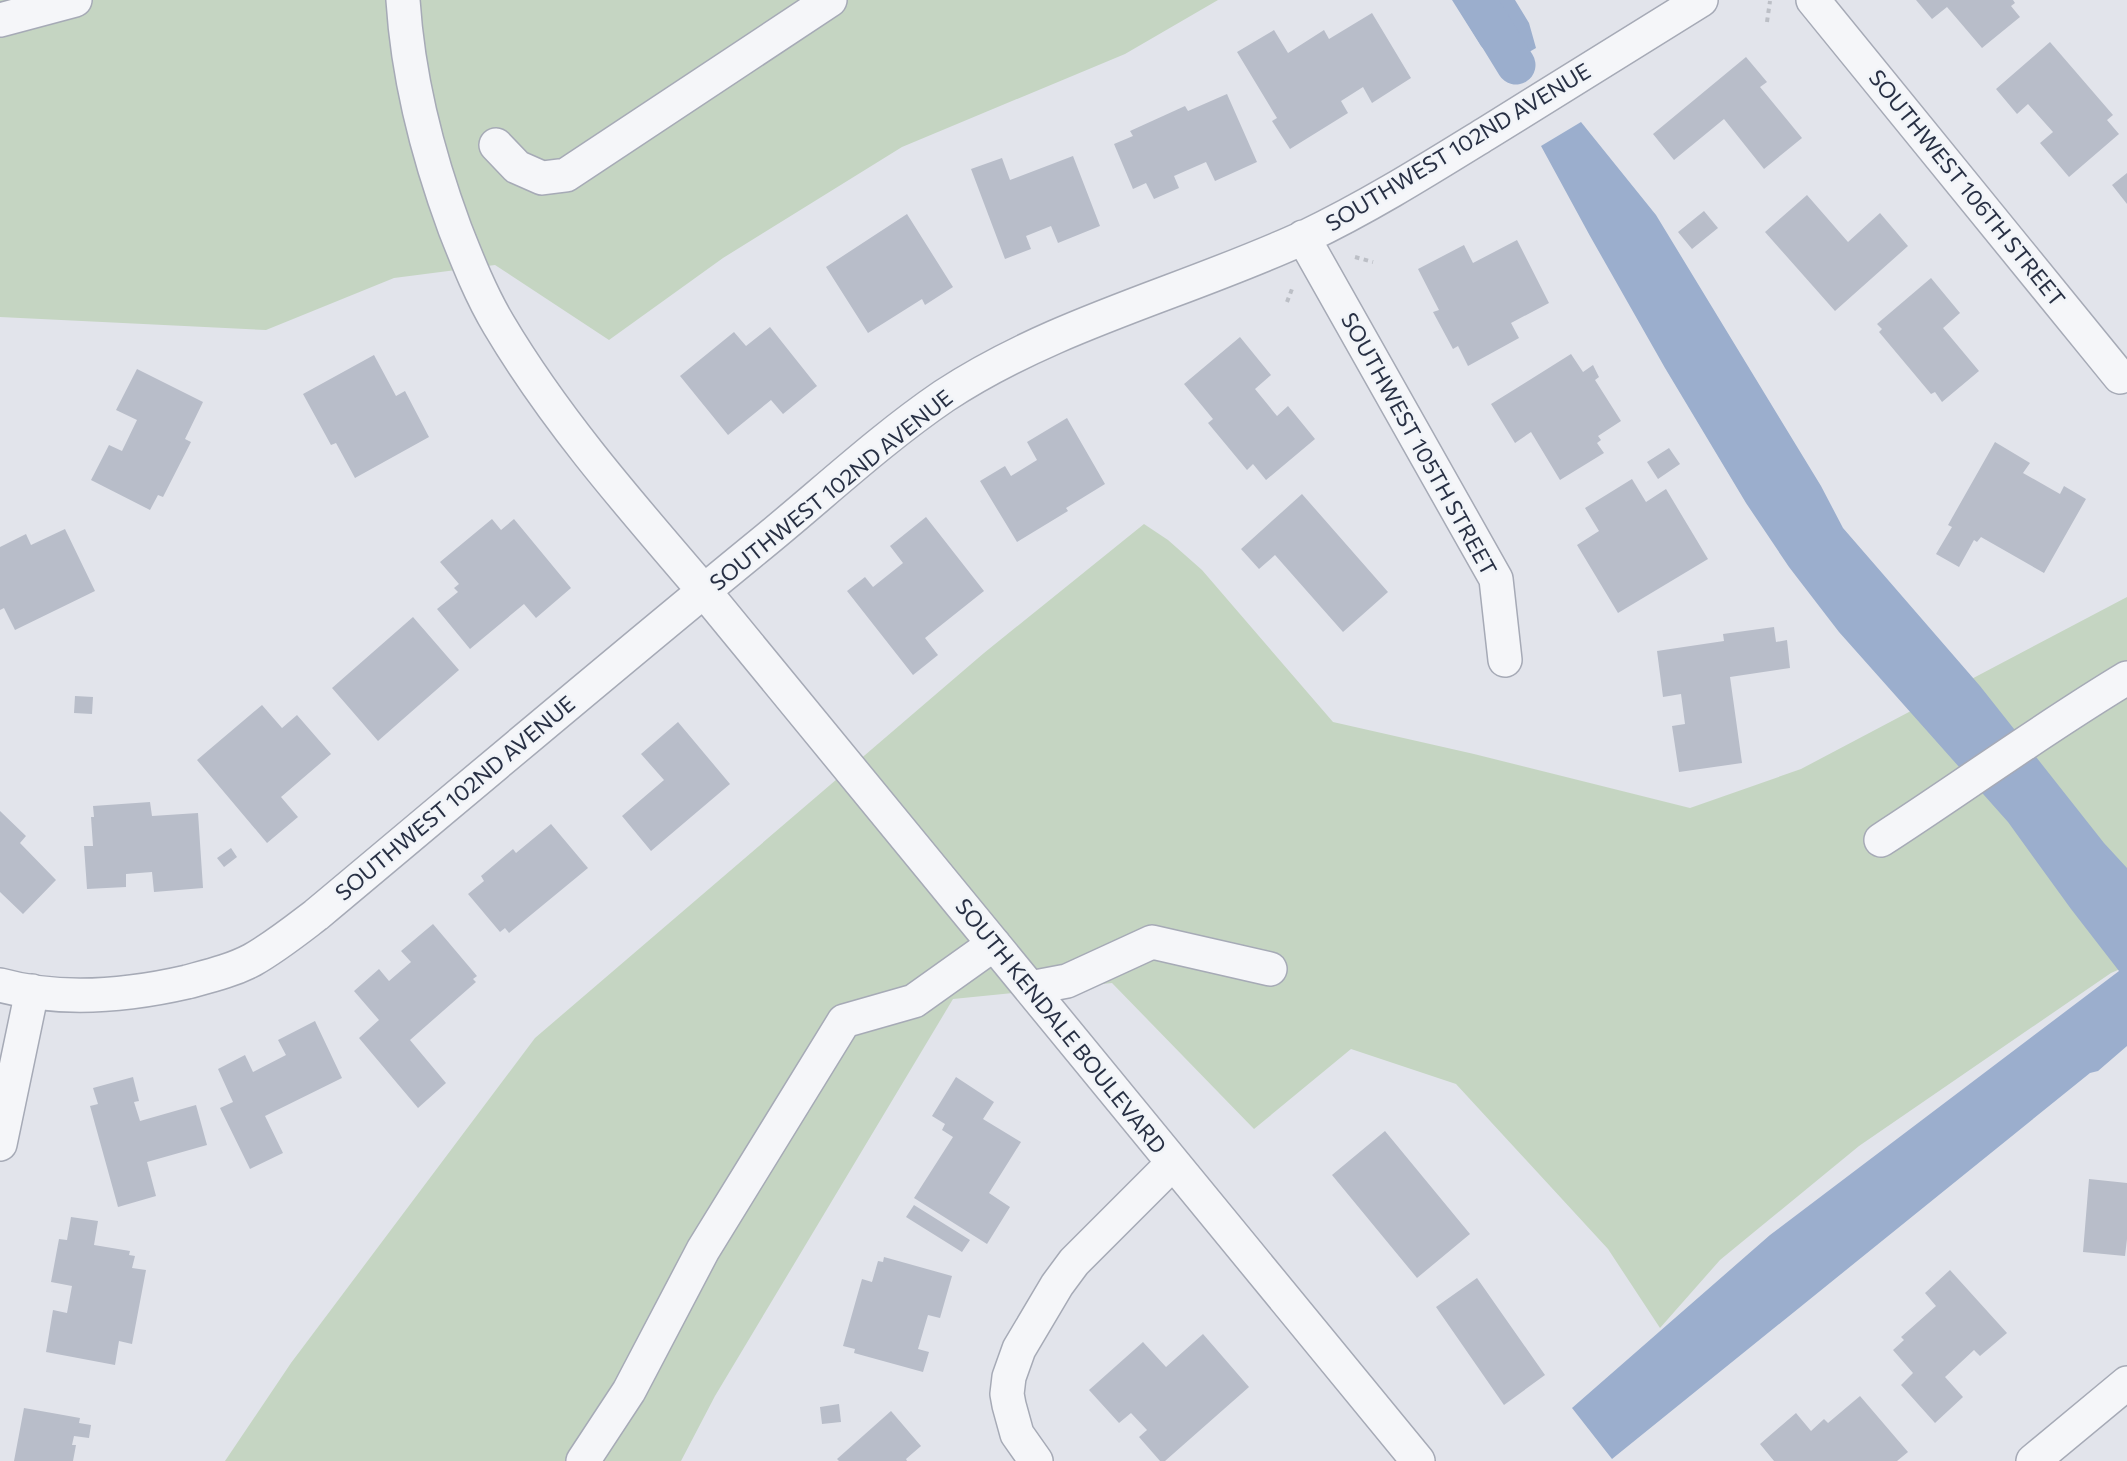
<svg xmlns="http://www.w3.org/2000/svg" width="2127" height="1461" viewBox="0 0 2127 1461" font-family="Commissioner,sans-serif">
<rect width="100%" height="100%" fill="#e2e4eb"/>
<!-- green -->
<path fill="#c5d5c2" d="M0,0H1218L1125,54L902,147L723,258L609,340L495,265L394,278L266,330L0,317Z
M1144,524L1168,540L1202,570L1333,722L1474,754L1690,808L1801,769L2127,597V966L2111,973L1859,1146L1720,1260L1660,1328L1608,1249L1456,1084L1351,1049L1254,1129L1112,983L953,999L715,1396L681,1461H225L291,1363L535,1038L984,653Z"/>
<!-- water -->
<path fill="#9baecd" d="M1452,0H1515L1529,23L1536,48L1502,68L1481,46Z
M1581,122L1656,215L1821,486L1843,528L1980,686L2104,843L2127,868V1046L2098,1071L2090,1073L1612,1459L1572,1408L1770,1235L2119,971L2071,909L2008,822L1839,632L1789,567L1746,503L1665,368L1590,236L1541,146Z"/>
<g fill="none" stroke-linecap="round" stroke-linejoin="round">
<!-- canal -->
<path stroke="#9baecd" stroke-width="39" d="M1476,0L1516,65"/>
</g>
<!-- building -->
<path fill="#b8bdc9" d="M1916,0H2013L2015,3L2011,6L2020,17L1982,48L1947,7L1932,19Z
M1372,13L1411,78L1372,103L1363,87L1341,101L1348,113L1290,149L1272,121L1277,118L1237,52L1274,30L1288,53L1324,30L1329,39Z
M2050,42L2113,115L2107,120L2119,134L2069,177L2040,143L2053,132L2028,104L2017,114L1996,89Z
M1746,57L1767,82L1760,87L1802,138L1764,169L1724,119L1674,160L1653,134Z
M1227,94L1257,162L1215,181L1206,162L1174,176L1179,188L1154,199L1146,183L1133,189L1114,144L1133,136L1130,131L1185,106L1188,111Z
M1073,156L1100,226L1058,243L1051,226L1026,236L1031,249L1005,259L971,169L1002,158L1010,180Z
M2127,173V204L2112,185Z
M1807,195L1848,242L1880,213L1908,246L1835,311L1765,232Z
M1704,211L1718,228L1692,249L1678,232Z
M907,214L953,287L925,305L922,299L868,333L826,267Z
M1517,240L1549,303L1511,323L1519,338L1468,366L1458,346L1453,349L1433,312L1439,310L1418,269L1464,245L1473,263Z
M1931,278L1960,313L1943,328L1979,371L1942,402L1935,392L1931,394L1879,332L1882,329L1877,324Z
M770,327L817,386L783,414L771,400L728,435L680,376L734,332L746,346Z
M1240,337L1271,375L1255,389L1277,416L1288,406L1315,439L1266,480L1253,464L1247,470L1208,423L1213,419L1184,384Z
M1571,354L1583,372L1593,365L1599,377L1595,380L1621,421L1598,436L1601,440L1597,443L1604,453L1560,480L1531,432L1515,443L1491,404Z
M374,355L396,396L405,391L429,437L355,478L336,443L331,445L303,394Z
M137,369L203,402L185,439L191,442L163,497L158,495L150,510L91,480L109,445L122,451L137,420L116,410Z
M1067,418L1105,484L1066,508L1068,511L1017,542L980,481L1005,466L1011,476L1037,460L1027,442Z
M1995,442L2030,463L2023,473L2060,494L2064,486L2086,499L2044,573L1981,537L1977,542L1974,540L1959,567L1936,554L1952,527L1948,525Z
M1669,448L1680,464L1658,479L1647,462Z
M1632,479L1646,502L1666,489L1708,559L1618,613L1577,545L1599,531L1585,508Z
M1302,494L1388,592L1343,632L1275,555L1259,569L1241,549Z
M926,517L984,591L925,638L938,655L913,675L847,591L865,577L873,587L903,563L890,546Z
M492,519L501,530L514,519L571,588L536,618L524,604L470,649L437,609L458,592L454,588L459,584L440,562Z
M65,529L95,591L15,630L4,608L0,610V547L26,534L31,545Z
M413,617L459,670L378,741L332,688Z
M1774,627L1776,642L1787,640L1790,668L1730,677L1742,763L1679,772L1672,726L1685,724L1681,694L1663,697L1657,651L1724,641L1723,634Z
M75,696L93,697L92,714L74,713Z
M262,705L282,728L297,715L331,754L281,797L298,817L267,843L197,760Z
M678,722L730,784L651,851L622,816L664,780L641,754Z
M150,802L152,816L198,813L203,888L154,892L152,872L126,874V887L87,889L84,846H93L91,817H94L93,806Z
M0,811L26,836L20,843L56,880L23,914L0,892Z
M551,824L588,868L509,933L505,928L500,932L468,894L484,881L481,876L513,849L516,853Z
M231,848L237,857L224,867L217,858Z
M433,924L477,976L473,979L476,982L410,1040L446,1083L418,1108L359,1038L379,1020L354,991L379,969L389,981L411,962L401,951Z
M315,1021L342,1078L265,1116L283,1153L250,1169L220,1108L233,1102L218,1069L245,1055L253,1072L286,1055L278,1040Z
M133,1077L139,1101L134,1102L140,1121L196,1105L207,1145L147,1162L156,1196L118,1207L90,1106L98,1104L93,1088Z
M956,1077L994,1102L983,1119L1021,1142L989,1193L1010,1207L987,1244L914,1198L953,1137L942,1130L945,1124L932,1116Z
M1385,1131L1470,1234L1417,1278L1332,1175Z
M2089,1179L2127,1183V1239L2125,1256L2083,1252Z
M914,1205L970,1240L962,1252L906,1217Z
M71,1217L98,1221L94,1245L130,1251L129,1255L135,1256L132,1268L146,1270L132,1344L119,1341L115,1365L46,1352L53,1310L67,1313L72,1286L51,1282L59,1239L67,1240Z
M884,1257L952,1276L940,1318L928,1315L918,1349L929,1352L923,1372L854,1353L855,1349L843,1346L862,1279L872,1282L878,1261L883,1262Z
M1950,1270L2007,1333L1980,1356L1974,1350L1945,1377L1963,1397L1935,1423L1901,1385L1913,1373L1893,1350L1904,1340L1901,1337L1936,1306L1925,1293Z
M1477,1278L1545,1375L1504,1405L1436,1307Z
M1203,1334L1249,1387L1165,1461H1160L1139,1437L1147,1430L1131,1413L1119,1423L1089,1390L1143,1342L1166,1367Z
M1860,1396L1908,1452L1897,1461H1774L1760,1444L1796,1413L1811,1431L1824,1419L1828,1423Z
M839,1404L841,1422L822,1424L820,1407Z
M24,1408L80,1418L79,1423L91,1425L89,1438L74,1436L72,1445H76L73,1461H14Z
M891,1411L921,1446L906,1459L907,1461H839L837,1459Z"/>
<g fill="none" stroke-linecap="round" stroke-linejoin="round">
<!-- minor casing -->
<g stroke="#a6aab6" stroke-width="36">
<path id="minor" d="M403,0C408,79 428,156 455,229C468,262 481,295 499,325C556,421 631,506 704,591L1418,1461
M1813,0L2120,377
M0,20L75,0
M496,145L517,167L542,178L566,175L830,0
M1303,237L1496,579L1505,660
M1881,840C1963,787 2042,729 2127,678
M0,985C61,1002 126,996 187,982C209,976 231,971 252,960C275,947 295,931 316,915C462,793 607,670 755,549C817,499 878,441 944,396C1055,323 1186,292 1305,237C1368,207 1427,170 1487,133C1558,89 1629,44 1701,0
M1030,988L1067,981L1152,942L1270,969
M0,1144L32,991
M583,1461L629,1391L703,1250L844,1021L914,1001L994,944
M1036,1461L1017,1434L1009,1405L1007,1394L1009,1377L1019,1349L1057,1285L1074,1262L1173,1163
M2033,1461L2127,1383"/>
</g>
<!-- path -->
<path stroke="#bcbfc6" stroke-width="4" stroke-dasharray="4.5 4.5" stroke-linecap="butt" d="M1767,22L1770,1
M1355,257L1373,262
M1287,302L1292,289"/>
<!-- minor -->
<use href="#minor" stroke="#f5f6f9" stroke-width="33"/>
</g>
<g text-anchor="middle" stroke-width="5" stroke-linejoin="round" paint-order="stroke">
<!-- street labels -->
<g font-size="22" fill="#283044" stroke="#f1f4f8">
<text transform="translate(1458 147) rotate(-31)" y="8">SOUTHWEST 102ND AVENUE</text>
<text transform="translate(1967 188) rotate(51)" y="8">SOUTHWEST 106TH STREET</text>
<text transform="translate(1419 444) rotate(61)" y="8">SOUTHWEST 105TH STREET</text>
<text transform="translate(831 490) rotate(-39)" y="8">SOUTHWEST 102ND AVENUE</text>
<text transform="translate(455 798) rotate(-40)" y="8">SOUTHWEST 102ND AVENUE</text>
<text transform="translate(1061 1026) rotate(51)" y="8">SOUTH KENDALE BOULEVARD</text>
</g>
</g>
</svg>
